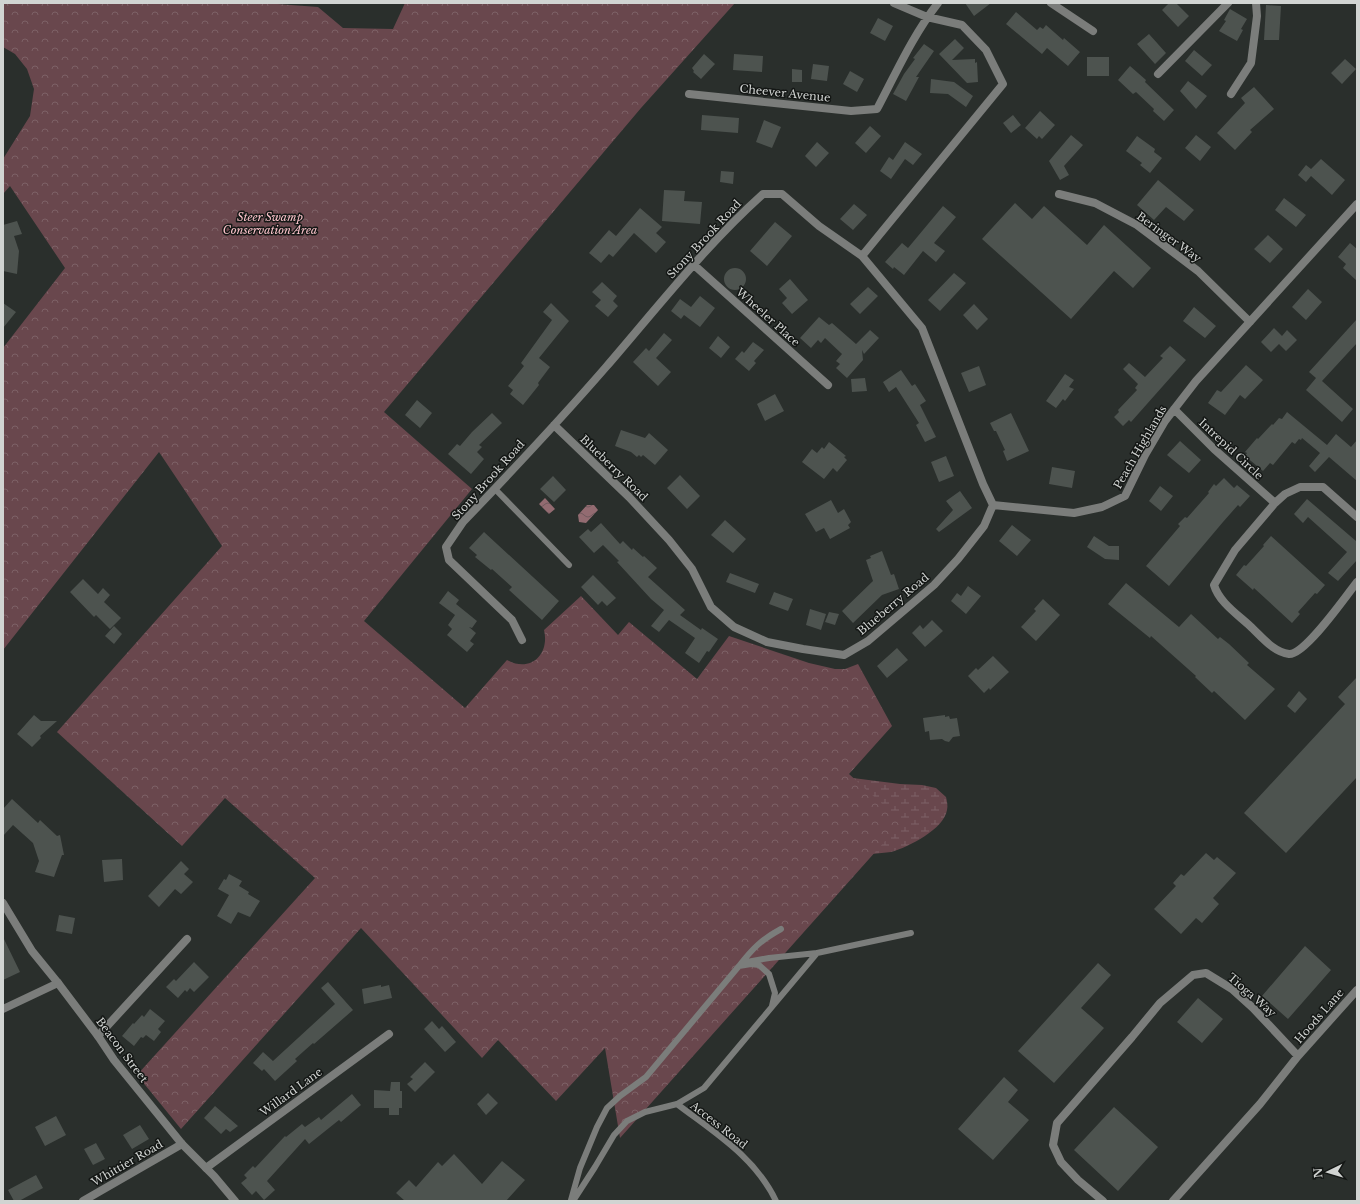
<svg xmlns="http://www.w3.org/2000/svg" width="1360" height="1204" viewBox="0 0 1360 1204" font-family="'Libre Baskerville',serif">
<defs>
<pattern id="wetland-marsh" width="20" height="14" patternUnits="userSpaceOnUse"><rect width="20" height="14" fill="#69474d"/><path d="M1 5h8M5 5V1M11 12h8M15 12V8" fill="none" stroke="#7d6166"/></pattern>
<pattern id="park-crowns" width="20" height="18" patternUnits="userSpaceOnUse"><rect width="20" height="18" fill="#69474d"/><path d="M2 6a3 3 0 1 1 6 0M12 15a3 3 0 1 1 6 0" fill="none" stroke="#7d6166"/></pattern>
<pattern id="water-waves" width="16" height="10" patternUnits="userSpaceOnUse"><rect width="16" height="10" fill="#936b71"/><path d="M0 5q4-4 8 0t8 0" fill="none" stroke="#715a5d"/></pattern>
</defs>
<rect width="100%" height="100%" fill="#2a2f2c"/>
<!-- wetland -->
<path fill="url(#wetland-marsh)" d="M845,777L900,784L922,785L936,788L946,797C947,801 948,806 947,810C944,829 909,847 891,852C885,853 878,853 872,854Z"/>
<!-- park -->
<path fill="url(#park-crowns)" d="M3,3H264L318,7L343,28L393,29L405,3H735L641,108L384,412L472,489L364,621L465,708L507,660C530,673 550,655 544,630L581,596L618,635L629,622L697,679L729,636L809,663L835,669H845L858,664L892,726L849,774L902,822L620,1138L605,1048L556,1101L498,1040L482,1058L361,928L181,1129L137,1075L315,878L225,798L182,846L57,732L222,546L159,452L3,650V348L65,268L10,186L3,194V159L30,116L34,89L27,69L15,54L3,47Z"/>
<!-- water -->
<path fill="url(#water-waves)" d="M545,498L555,509L549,514L539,504Z
M587,505H594L598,510L586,523L579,522L578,515Z"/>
<!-- building -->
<path fill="#4d534f" d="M965,3H991L974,16Z
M1169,3H1176L1189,16L1178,27L1162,10Z
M1266,5L1281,6L1279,40H1264Z
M1230,9L1247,19L1241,29L1243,30L1237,41L1219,31L1226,21L1224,20Z
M1016,12L1037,30L1040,27L1043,29L1046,25L1063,40L1064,38L1080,52L1068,66L1047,48L1042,54L1006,24Z
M878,18L893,26L885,41L870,33Z
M1149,34L1166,53L1155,64L1137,44Z
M955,39L964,48L952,60L975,59V63L977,62L978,82L967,83L939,54Z
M924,44L934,51L916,77H919L906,101L893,94L904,74L915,59L913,58Z
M1194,50L1212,65L1202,76L1185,61Z
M704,54L715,64L701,79L693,72L694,71L692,68Z
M734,54L763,56L762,72L733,70Z
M1087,57H1109V76H1087Z
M1345,59L1356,69L1342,84L1331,73Z
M813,64L829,66L827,81L811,79Z
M1130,66L1146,80L1145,82L1174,110L1164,121L1153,111L1154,109L1136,92L1133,94L1118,80Z
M792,69L802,70V82H792Z
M850,71L864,79L857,92L843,84Z
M931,79L954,82L973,96L966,107L948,94L930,93Z
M1188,81L1207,96L1196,109L1180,91Z
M1254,87L1274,109L1250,130L1252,132L1235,150L1217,133L1245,103L1241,98Z
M1040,111L1055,125L1042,139L1039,136L1037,139L1025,128Z
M702,115L739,118L738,133L701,130Z
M1013,115L1021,125L1011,133L1003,123Z
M764,120L781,127L772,148L756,142Z
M870,126L881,136L866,153L855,143Z
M1071,135L1083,145L1064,166L1069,175L1060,180L1049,161Z
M1196,135L1211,147L1200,161L1185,148Z
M1137,136L1155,149L1154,152L1162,158L1150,173L1140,165L1142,163L1126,151Z
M817,142L829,153L816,167L805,156Z
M905,142L922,154L913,165L905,159L891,179L880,171L889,157L893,160Z
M1321,159L1345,180L1332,195L1311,176L1306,182L1298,175L1306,165L1311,169Z
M721,171L734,172L733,184L720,182Z
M1158,180L1194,210L1184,221L1166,207L1154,220L1137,205Z
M664,190L685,191L684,201L702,202L700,224L662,221Z
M1284,198L1306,215L1296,227L1275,210Z
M1015,203L1032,219L1044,206L1087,245L1104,225L1151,268L1133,288L1114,271L1071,319L982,239Z
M854,204L867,215L853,230L840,219Z
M943,206L956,217L934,243L945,251L936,262L923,251L904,275L894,267L893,269L885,262L902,243L908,248Z
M640,208L662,227L656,233L666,242L656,253L634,233L613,257L609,254L601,263L589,253L609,230L616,236Z
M17,221L22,234L14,236L19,251L17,274L3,271V225Z
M775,222L792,236L767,266L750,251Z
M1268,235L1283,249L1270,263L1254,249Z
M1350,243L1357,249V281L1343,268L1346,264L1338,257Z
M724 279a11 11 0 1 1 22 0a11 11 0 1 1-22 0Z
M954,273L966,283L940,311L928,300Z
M790,279L808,300L792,314L782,303L787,298L779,289Z
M602,282L617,296L613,301L618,306L608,317L595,306L601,300L592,292Z
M868,287L878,296L860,314L850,304Z
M1308,289L1322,302L1306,320L1292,307Z
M700,296L715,308L700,327L684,315L681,319L671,311L680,299L691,307Z
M3,303L16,312L3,328Z
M551,303L569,321L539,358L550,367L538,383L539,385L523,405L510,394L513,390L508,386L524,366L521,363L552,320L543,312Z
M974,304L988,319L977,330L963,315Z
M1194,307L1216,326L1205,338L1183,321Z
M819,317L829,325L832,323L856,344L870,330L879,338L864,354L862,350L863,360L847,378L836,368L840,364L836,361L842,354L825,338L821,343L818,340L811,348L800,338Z
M1357,319V343L1322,381L1353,409L1342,422L1306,390L1316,378L1309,372Z
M1274,328L1282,336L1287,330L1297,340L1286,351L1279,344L1271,352L1261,342Z
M664,333L672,340L656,358L671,372L658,386L633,362L646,348L649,351Z
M718,336L730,347L721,358L709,348Z
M753,342L764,350L754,361L756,363L749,371L735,359L742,351L744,353Z
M1170,346L1186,360L1131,422L1129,420L1123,426L1114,417L1119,412L1118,410L1137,390L1135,388L1138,384L1123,369L1129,363L1145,377L1163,358L1160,356Z
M1246,365L1263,380L1245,399L1240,395L1225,415L1208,403L1217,390L1221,392Z
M979,366L986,385L969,392L961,373Z
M901,370L912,386L915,384L926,401L920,405L936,437L925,442L916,425L919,423L896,387L889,392L883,382Z
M1065,374L1074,380L1069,387L1074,389L1065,401L1063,399L1056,408L1046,401Z
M865,378L867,391L852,392L851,379Z
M775,394L784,411L765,421L757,404Z
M417,400L432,413L420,428L405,415Z
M1287,412L1327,445L1336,434L1351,447L1357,440V481L1329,457L1315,472L1309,466L1320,453L1302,438L1301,440L1299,439L1295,444L1292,442L1273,465L1270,463L1263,471L1245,456L1247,453L1245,452L1257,438L1258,439L1272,424L1273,425L1279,418L1282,419Z
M492,413L502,423L479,445L482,447L477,452L484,459L471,474L448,454L457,444L460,446L472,432Z
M1011,413L1029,451L1007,461L1003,451L1005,450L996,431H994L990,423Z
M621,430L645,438L649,433L668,450L655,465L643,455L641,457L639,455L637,457L631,452L615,446Z
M1180,441L1201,460L1189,473L1167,455Z
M829,442L846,456L844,457L847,460L837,472L833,468L824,479L802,462L812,449L817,453L822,447L824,449Z
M946,456L954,476L939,482L931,462Z
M1052,467L1075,471L1072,488L1049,484Z
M680,475L700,496L687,509L667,488Z
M553,476L566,490L554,502L540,489Z
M1224,478L1234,488L1237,485L1250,496L1240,507L1238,505L1223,522L1169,586L1146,566L1180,526L1178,524L1185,517L1187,518L1209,493L1208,492L1214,484L1216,486Z
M1160,486L1173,496L1161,511L1149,501Z
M960,491L972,508L939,532L936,529L953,510L946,501Z
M1307,499L1356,541L1357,540V560L1338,581L1328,573L1347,552L1308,517L1303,523L1294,514Z
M831,500L838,513L844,509L851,522L848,525L850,528L830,539L824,528L816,532L805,514Z
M725,520L746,539L733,553L711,535Z
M601,523L620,544L623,541L632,550L633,548L643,557L644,556L657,568L648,577L685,610L680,615L701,630L702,628L718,639L709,652L707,651L699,663L685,653L695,638L669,620L659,632L651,626L664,610L651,599L617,562L619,561L603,545L594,553L579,537L588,529L591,532Z
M1012,525L1031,540L1017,556L999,541Z
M484,532L559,601L542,620L509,590L512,587L492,569L491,570L475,557L477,555L469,548Z
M1094,536L1109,546H1119V560L1105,559L1087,547Z
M1271,536L1325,585L1317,594L1315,593L1298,612L1300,614L1292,623L1254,588L1253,590L1236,575L1244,565L1246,566L1264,546L1263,545Z
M882,551L891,575L894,574L899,589L882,595L853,623L842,611L873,581L866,560L871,558L870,556Z
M730,573L759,584L755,593L726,582Z
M593,575L616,598L607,606L602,601L598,605L581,587Z
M83,579L98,594L103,588L110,595L104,602L121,618L110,629L96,615L94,617L70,592Z
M1126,583L1179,627L1191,614L1218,639L1220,637L1229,644L1249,663L1247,665L1275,689L1245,720L1214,691L1212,693L1195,677L1196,676L1151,636L1150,638L1108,604Z
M968,586L981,596L966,614L951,601L957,593L961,596Z
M448,591L459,600L456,604L477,621L472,628L469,627L476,633L470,641L474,644L467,652L447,635L452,629L448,625L455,615L439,603Z
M774,592L793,599L788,611L769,604Z
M1043,599L1060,615L1036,641L1021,627L1036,611L1034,609Z
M810,609L826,614L821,630L806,625Z
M829,612L839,614L835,625L825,622Z
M932,620L943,631L925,647L912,633L920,625L923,629Z
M114,626L122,634L114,644L105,636Z
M897,648L908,660L887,678L877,666Z
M993,656L1009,672L990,690L989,688L984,693L968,676L976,668L978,670Z
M1357,677V777L1286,853L1244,813L1345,704L1338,697Z
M1299,691L1307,699L1295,713L1287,706Z
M34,715L41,721H57L40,736L41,738L32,747L17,734Z
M945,715V717L949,716L950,719L957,718L960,736L953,737L949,742L945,741L942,739L930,740L929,731L925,732L923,718Z
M12,799L38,823L40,820L57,836L60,835L64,855H62L54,877L35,872L39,861L33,843L13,825L3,836V809Z
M1206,853L1214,860L1217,857L1236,873L1213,898L1219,904L1202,923L1196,918L1181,934L1154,909L1176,886L1173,883L1181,874L1184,876Z
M122,859L123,880L104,882L102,860Z
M181,861L189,869L184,874L193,882L181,894L175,889L159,907L148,896Z
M229,874L242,881L239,886L249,892L248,894L260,901L250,917L238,912L231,924L217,916L229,895L218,889L224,879L226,880Z
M59,915L75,918L72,934L56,931Z
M3,937L20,972L3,980Z
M1305,946L1331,970L1288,1019L1262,996Z
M194,962L209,977L194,992L190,988L187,992L185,990L178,998L166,987L174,979L176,981Z
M1098,963L1111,975L1081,1008L1104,1028L1054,1083L1018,1051Z
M328,982L353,1010L314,1044L313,1043L295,1059L297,1061L275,1081L264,1069L262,1071L253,1063L263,1052L273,1061L335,1004L321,988Z
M381,985V987L389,985L392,998L364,1004L362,989Z
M1198,998L1223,1019L1202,1043L1177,1022Z
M150,1009L165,1021L158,1029L161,1032L154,1041L146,1035L143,1038L141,1037L134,1046L122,1036L133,1023L134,1024L142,1015L144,1017Z
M432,1021L439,1029L442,1026L456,1042L445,1052L424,1029Z
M425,1062L435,1072L415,1092L407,1084L413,1079L410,1077Z
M1004,1077L1018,1090L1008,1102L1029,1120L993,1160L958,1129Z
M391,1082H400V1091H402V1108H399V1115H389V1108H374V1090L390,1091Z
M488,1093L498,1103L486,1115L477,1104Z
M352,1094L361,1105L341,1122L339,1120L309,1144L305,1139L267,1181L275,1190L264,1200L256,1191L252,1195L241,1183L247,1178L244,1175L253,1166L255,1168L285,1136L286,1137L302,1124L305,1127L319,1117L321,1120Z
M215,1106L238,1126L230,1132L226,1129L221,1134L204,1118Z
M1114,1107L1158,1147L1118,1191L1074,1150Z
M56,1116L66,1135L45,1146L35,1127Z
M140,1125L149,1139L132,1149L123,1135Z
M96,1143L105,1159L93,1165L84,1149Z
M454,1154L482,1184L502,1161L525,1180L506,1201H405L396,1193L409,1180L416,1187L438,1162L442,1166Z
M36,1175L43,1188L19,1201H14L8,1190Z"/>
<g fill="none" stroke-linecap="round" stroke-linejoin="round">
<!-- service -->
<path stroke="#7b7d7b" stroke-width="6" d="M495,489L569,565
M747,962L769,958L817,953
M739,966C753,948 761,940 781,929
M677,1104C715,1133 755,1157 776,1201
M571,1200L580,1168L597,1127L607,1108L620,1096L646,1077L739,966L751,964L759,965L769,974L775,993L772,1006
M573,1201L595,1167L614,1135L627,1121L645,1112L677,1104L704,1088L817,953L911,933"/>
<!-- minor -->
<path stroke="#7b7d7b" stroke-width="8" d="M1051,3L1093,31
M1158,74L1228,3
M689,94L851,111L877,109C896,73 913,35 938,3
M1231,94L1251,63L1257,16L1256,3
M1059,194L1095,203L1137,225L1198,271L1250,322
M862,256L922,328L983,484L993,505L1074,513L1102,507L1125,496L1145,455L1165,421L1196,381L1357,204
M694,265L828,385
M1174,409L1214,449L1275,503
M554,425L629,497L669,540L692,569L711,607L734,627L767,642L803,649L844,655L868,641L934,585L958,559L984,526L993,505
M1357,517L1323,487H1300L1285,494L1275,503L1235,550L1214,585C1219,602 1237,614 1250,626C1261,636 1273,652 1289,654C1305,655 1346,596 1357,582
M522,640L512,620L449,560L446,547L463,522C512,471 560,420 606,367C657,308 705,246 763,194H782L819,226L862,256L1003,84L986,50L962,25L927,17L894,3
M3,1009L58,983
M98,1036L187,939
M206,1168L389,1034
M83,1201L182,1144
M1103,1201L1078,1180L1061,1162L1053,1145L1057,1123L1132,1037L1160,1003L1193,975L1206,973L1232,989L1253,1008L1298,1056
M1173,1201L1260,1104L1298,1056L1357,990"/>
<!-- tertiary -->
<path stroke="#7b7d7b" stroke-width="8" d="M3,903L32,951L58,983L98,1036L114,1060L182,1144L214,1176L235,1201"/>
</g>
<g text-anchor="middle" stroke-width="3" stroke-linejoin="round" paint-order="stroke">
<!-- street labels -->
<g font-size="11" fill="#d1d4d2" stroke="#141715">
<text transform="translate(785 93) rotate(6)" y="4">Cheever Avenue</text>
<text transform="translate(1169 237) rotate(36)" y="4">Beringer Way</text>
<text transform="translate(704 239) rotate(-47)" y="4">Stony Brook Road</text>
<text transform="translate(768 317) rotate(42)" y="4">Wheeler Place</text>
<text transform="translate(1140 447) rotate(-60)" y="4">Peach Highlands</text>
<text transform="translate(1231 449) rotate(43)" y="4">Intrepid Circle</text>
<text transform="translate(614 468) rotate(44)" y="4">Blueberry Road</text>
<text transform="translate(488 480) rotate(-48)" y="4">Stony Brook Road</text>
<text transform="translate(893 604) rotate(-40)" y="4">Blueberry Road</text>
<text transform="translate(1252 995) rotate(41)" y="4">Tioga Way</text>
<text transform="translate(1319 1016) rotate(-49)" y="4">Hoods Lane</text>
<text transform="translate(122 1050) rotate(53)" y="4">Beacon Street</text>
<text transform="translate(291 1092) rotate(-36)" y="4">Willard Lane</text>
<text transform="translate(719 1125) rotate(38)" y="4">Access Road</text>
<text transform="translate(127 1163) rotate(-30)" y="4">Whittier Road</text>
</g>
<!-- park labels -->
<g font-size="11" font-style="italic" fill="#ffc6ce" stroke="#141715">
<text x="270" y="221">Steer Swamp<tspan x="270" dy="13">Conservation Area</tspan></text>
</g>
</g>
<!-- border -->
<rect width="1360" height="1204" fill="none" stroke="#d1d4d2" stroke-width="8"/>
<!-- north arrow -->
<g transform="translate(1328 1172) rotate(265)" stroke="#141715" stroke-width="3" paint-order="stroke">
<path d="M0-3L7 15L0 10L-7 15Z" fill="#d1d4d2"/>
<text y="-6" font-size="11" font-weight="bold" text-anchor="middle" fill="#d1d4d2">N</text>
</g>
</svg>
